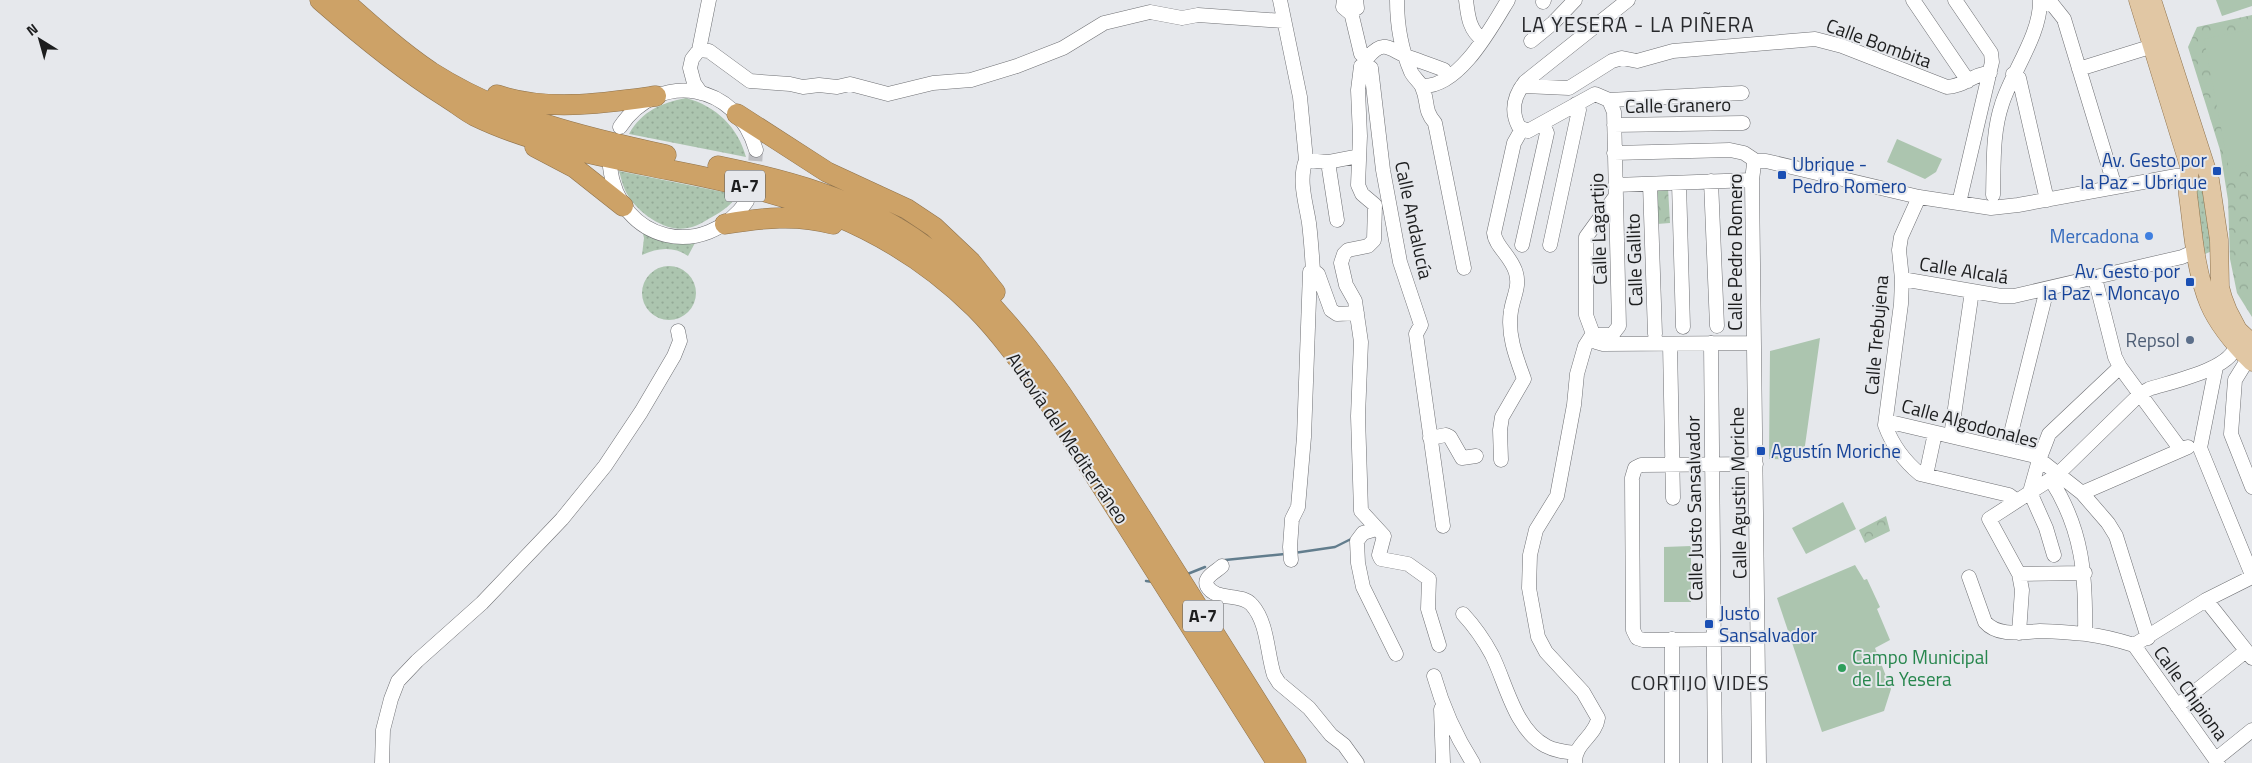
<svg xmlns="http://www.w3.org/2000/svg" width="2252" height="763" viewBox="0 0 2252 763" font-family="'Titillium Web',sans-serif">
<defs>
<pattern id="grass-dots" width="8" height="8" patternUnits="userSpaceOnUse" patternTransform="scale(1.25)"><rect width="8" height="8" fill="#acc5af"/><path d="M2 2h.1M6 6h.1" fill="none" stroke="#93a996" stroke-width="1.8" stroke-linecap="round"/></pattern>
<pattern id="park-crowns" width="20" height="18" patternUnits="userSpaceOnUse" patternTransform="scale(1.25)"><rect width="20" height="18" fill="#acc5af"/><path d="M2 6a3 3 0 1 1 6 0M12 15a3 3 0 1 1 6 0" fill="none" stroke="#93a996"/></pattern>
</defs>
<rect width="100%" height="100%" fill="#e6e8ec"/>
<!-- grass -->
<path fill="url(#grass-dots)" d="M686,98C716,106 738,127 746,157L629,134C642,111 661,103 686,98Z
M619,171L738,195C731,205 723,211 712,217C705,221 696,227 687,228C664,233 634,210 625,190C622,184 621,177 619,171Z
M2199,178L2202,179L2212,251L2205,254L2202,252L2195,179Z
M642,230L696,241L688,256C673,246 658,248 642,255L644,238Z
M642 293a27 27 0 1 1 54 0a27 27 0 1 1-54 0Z"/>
<!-- park -->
<path fill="url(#park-crowns)" d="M2252,15V317L2237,293L2230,259L2228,200L2220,150L2188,47L2197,27Z
M1668,188L1670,223L1657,224L1655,191L1657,189Z
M1886,516L1890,531L1865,543L1859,530Z"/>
<!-- garden -->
<path fill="#acc5af" d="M2216,0H2252V6L2222,16Z
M2252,29V165L2229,169L2204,39Z
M1897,139L1942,159L1936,172L1925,179L1887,162Z
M1820,338L1803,460L1769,459L1770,351Z
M1843,502L1856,529L1806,554L1792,528Z
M1691,546V602H1664V547Z
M1855,565L1864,580L1867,579L1880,607L1877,609L1890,640L1875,648L1891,689L1884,711L1822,732L1777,598Z"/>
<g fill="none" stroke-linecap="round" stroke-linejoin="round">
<!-- stream -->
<path stroke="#627d8d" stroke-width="2.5" d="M1294,553L1335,547L1353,538
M1225,560L1285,554
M1185,575L1205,567
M1146,581L1153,582"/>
<!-- minor-tunnel -->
<path stroke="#bebfc3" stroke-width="14" stroke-dasharray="14 7" stroke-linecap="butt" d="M754,182L756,150"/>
<!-- minor casing -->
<g stroke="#6f7074" stroke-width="15">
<path id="minor" d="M1280,0L1300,97L1306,160C1298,180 1306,203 1309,223C1311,239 1312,255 1313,271
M1344,0L1343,7L1349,12L1357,8L1356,0
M1397,0C1397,24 1401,49 1411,72C1414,78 1420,82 1422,87C1429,102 1423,109 1435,123L1464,268
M1466,0C1468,16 1469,30 1483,40
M1913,0L1968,81
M1955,0L1991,53L1992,62L1959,203
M1543,2L1544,0
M2040,2L2052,4L2064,19L2115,187
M1351,12L1361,54
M1531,41L1553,23L1575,0
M699,50L709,51L750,81L790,84L803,87L819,85L837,87L850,84L888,94L933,83L971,80L1017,66L1063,48L1104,23L1150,12L1182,18L1198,15L1283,21
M1368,57C1384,39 1389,49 1406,56C1419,61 1432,65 1444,70
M1361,66L1358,90L1360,136L1358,185L1362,194L1375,205L1374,240L1368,246L1348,250L1344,254L1341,263L1346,285L1355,301L1361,342L1358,416L1361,511L1384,536L1379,555L1381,559L1408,564L1429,579L1428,609L1439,645
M1371,68L1383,170L1400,262L1421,325L1416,334L1443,526
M2079,69L2153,46
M2013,74L2019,78L2047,200
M1422,86C1459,88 1491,28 1508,0
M1522,86L1569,88L1612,61L1622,58L1637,61L1673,51L1815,39L1842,46L1947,87C1963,87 1974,73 1990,73
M701,93L694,83L690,68L692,59L699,50L709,0
M1609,100L1595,94L1528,131L1519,127C1510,110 1514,96 1525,82L1628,0
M1609,100L1742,93
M1614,125L1743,123
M620,127C659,69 737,83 756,150
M1614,153L1730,150L1744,153L1756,161
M1306,160L1328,162L1359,156
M1756,161L1754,164L1752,180L1759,763
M1756,161H1766L1919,197L1991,208L2018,205L2176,176H2191
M1328,162L1337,220
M610,167C619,242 704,262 747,201
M1711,181L1717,326
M1679,183L1683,327
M1650,184L1655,334
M1615,185L1752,180
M1993,195C1994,166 1992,133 2002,104C2012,72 2041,34 2040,0
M1615,197L1586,237V315L1596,342L1603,344L1754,343
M1919,197L1901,237L1899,250L1902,279L1901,304L1885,425C1892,444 1904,461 1920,474L2009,495L2017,501
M1522,245L1547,133L1543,124
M1550,245L1579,110L1576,104
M2095,278L2115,357L2120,367L2181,450
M1902,279L2001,296H2014L2182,257L2195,251
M1596,335H1612L1619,326L1614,112L1609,100
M1711,343L1715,763
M1670,344L1673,498
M2248,359L2235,380L2231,434L2252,487
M2216,367L2200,448L2252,575
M1886,421L2035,456L2082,493L2108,523L2116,536L2148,638
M1951,436L1972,291
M1430,438L1446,435L1450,437L1462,458L1476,456
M2007,449L2045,297L2044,291
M1501,460L1500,430L1502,417L1524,379C1516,357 1507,334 1511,311C1513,297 1520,287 1516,273C1512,257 1495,246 1494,233L1514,143L1522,129
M1756,464L1641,465L1635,468L1632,478L1633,630L1637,638L1643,640L1758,639
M1926,475L1935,433
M2051,480C2083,530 2086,576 2085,634
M2082,493L2188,447
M1376,529L1363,533L1357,541L1358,563L1363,587L1396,654
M2054,555L2046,528L2030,492L2039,460L2049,434L2120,367
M1291,560L1290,547L1292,519L1298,507L1304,437L1310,272L1314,271L1318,274L1331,310L1337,314L1357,313
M1222,566C1217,571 1203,577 1207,586C1216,602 1241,592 1252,605C1268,623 1267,654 1274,675L1279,683L1309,708L1331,735L1344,745L1357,763
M2019,574L2085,573
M1969,577L1985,622C1998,637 2022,632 2040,631C2055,631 2071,633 2086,634C2102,636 2118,640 2134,645L2206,600L2252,577
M2206,600L2252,658
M1463,614C1475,627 1484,640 1492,655C1506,683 1515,730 1546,746C1555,751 1566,752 1576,753
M2019,633L2022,590L2019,574L1989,519L2057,475L2140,394L2149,389C2170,382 2235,369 2236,343
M1672,639V763
M2134,645L2218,763
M1434,676C1443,708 1455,735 1473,763
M2177,706L2246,651
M1441,709L1443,763
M2216,759L2252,730
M382,763L383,730L391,699L398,681L417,661L482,603L562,519L605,466L641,412L674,356L680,341L678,331
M1575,763C1574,743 1596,736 1598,718L1583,692L1546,652L1538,637L1529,588L1530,555L1536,530L1557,496L1574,405L1577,374L1585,346L1592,335"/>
</g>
<!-- major casing -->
<g stroke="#8f734d" stroke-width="19">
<path id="major" d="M2138,0L2189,166C2191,176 2187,184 2188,195C2193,231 2195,270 2209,304C2218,325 2236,346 2252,362
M2152,0L2210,180L2219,240L2220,287L2223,298L2228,311L2238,330L2252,343"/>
</g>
<!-- highway casing -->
<g stroke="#8f734d" stroke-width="21">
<path id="highway" d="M320,0C360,35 401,69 446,97C456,103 465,111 475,116C535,145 605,157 670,170C788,193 887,221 975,308C1003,336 1026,370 1049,403L1277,763
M343,0C371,25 400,51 431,72C503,118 583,137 666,155
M497,95C547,112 605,103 656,96
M737,114L827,172L907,209L934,227L971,262L995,292
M535,147L575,168L623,206
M718,166C786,180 854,198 912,237C1015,306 1076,416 1141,517C1192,599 1244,681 1296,763
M725,224C761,218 797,214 833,224"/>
</g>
<!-- minor -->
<use href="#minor" stroke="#fff" stroke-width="14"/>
<!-- major -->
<use href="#major" stroke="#e1c7a4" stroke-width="18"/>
<!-- highway -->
<use href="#highway" stroke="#cda267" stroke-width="20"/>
</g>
<!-- markers -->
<g fill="#1a4fb4" stroke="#e6e8ec" stroke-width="2">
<rect x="2212" y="166" width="10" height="10" rx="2.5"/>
<rect x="1777" y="170" width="10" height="10" rx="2.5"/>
<rect x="2185" y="277" width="10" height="10" rx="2.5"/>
<rect x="1756" y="446" width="10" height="10" rx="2.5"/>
<rect x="1704" y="619" width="10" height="10" rx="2.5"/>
</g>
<circle fill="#3f7fe0" stroke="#e6e8ec" stroke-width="2" cx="2149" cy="236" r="5"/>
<circle fill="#5c6f8a" stroke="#e6e8ec" stroke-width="2" cx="2190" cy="340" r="5"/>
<circle fill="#2e9e5b" stroke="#e6e8ec" stroke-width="2" cx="1842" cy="668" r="5"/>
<g text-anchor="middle" stroke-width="4" stroke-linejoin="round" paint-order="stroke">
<!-- shield labels -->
<g fill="#e6e8ec" stroke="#595a5c" stroke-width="1">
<rect x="725" y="170.5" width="40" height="31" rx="4"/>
<rect x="1183" y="600.5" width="40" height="31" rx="4"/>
</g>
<g font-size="18" font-weight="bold" fill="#1c1d1e">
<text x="745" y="192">A-7</text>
<text x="1203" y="622">A-7</text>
</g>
<!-- street labels -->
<g font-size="19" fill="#1c1d1e" stroke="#e6e8ec">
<text transform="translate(1879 43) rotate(20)" y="7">Calle Bombita</text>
<text transform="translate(1678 105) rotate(-1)" y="7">Calle Granero</text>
<text transform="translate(1414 220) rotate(78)" y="7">Calle Andalucía</text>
<text transform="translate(1598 229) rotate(-92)" y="7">Calle Lagartijo</text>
<text transform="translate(1735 252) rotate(-90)" y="7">Calle Pedro Romero</text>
<text transform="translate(1634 260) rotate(-92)" y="7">Calle Gallito</text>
<text transform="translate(1964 270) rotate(9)" y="7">Calle Alcalá</text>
<text transform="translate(1876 335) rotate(-85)" y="7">Calle Trebujena</text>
<text transform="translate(1970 423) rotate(15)" y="7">Calle Algodonales</text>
<text transform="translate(1068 438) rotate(56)" y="7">Autovía del Mediterráneo</text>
<text transform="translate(1738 493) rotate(-91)" y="7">Calle Agustin Moriche</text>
<text transform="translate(1694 508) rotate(-91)" y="7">Calle Justo Sansalvador</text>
<text transform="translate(2191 693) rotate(54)" y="7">Calle Chipiona</text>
</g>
<!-- transit labels -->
<g font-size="19" fill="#164399" stroke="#e6e8ec" text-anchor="start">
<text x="2207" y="167" text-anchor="end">Av. Gesto por<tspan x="2207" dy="22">la Paz - Ubrique</tspan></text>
<text x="1792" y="171">Ubrique -<tspan x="1792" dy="22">Pedro Romero</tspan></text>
<text x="2180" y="278" text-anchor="end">Av. Gesto por<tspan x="2180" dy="22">la Paz - Moncayo</tspan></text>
<text x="1771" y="458">Agustín Moriche</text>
<text x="1719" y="620">Justo<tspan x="1719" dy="22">Sansalvador</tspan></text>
</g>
<!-- shop labels -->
<g font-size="19" fill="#366cbe" stroke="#e6e8ec" text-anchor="end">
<text x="2139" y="243">Mercadona</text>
</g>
<!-- service labels -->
<g font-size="19" fill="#4e5e75" stroke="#e6e8ec" text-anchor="end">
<text x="2180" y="347">Repsol</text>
</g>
<!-- leisure labels -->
<g font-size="19" fill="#27864d" stroke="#e6e8ec" text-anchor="start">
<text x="1852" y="664">Campo Municipal<tspan x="1852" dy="22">de La Yesera</tspan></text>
</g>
<!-- neighbourhood labels -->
<g font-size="20" letter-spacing="1" fill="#28292c" stroke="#e6e8ec">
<text x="1700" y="690">CORTIJO VIDES</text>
</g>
<!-- quarter labels -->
<g font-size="21" letter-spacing="1" fill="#28292c" stroke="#e6e8ec">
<text x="1638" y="32">LA YESERA - LA PIÑERA</text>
</g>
</g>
<!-- north arrow -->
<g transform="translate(40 40) rotate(323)" stroke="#e6e8ec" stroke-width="4" paint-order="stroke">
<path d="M0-4L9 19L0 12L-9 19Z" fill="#1c1d1e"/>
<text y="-8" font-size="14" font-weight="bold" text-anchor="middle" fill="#1c1d1e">N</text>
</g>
</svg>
